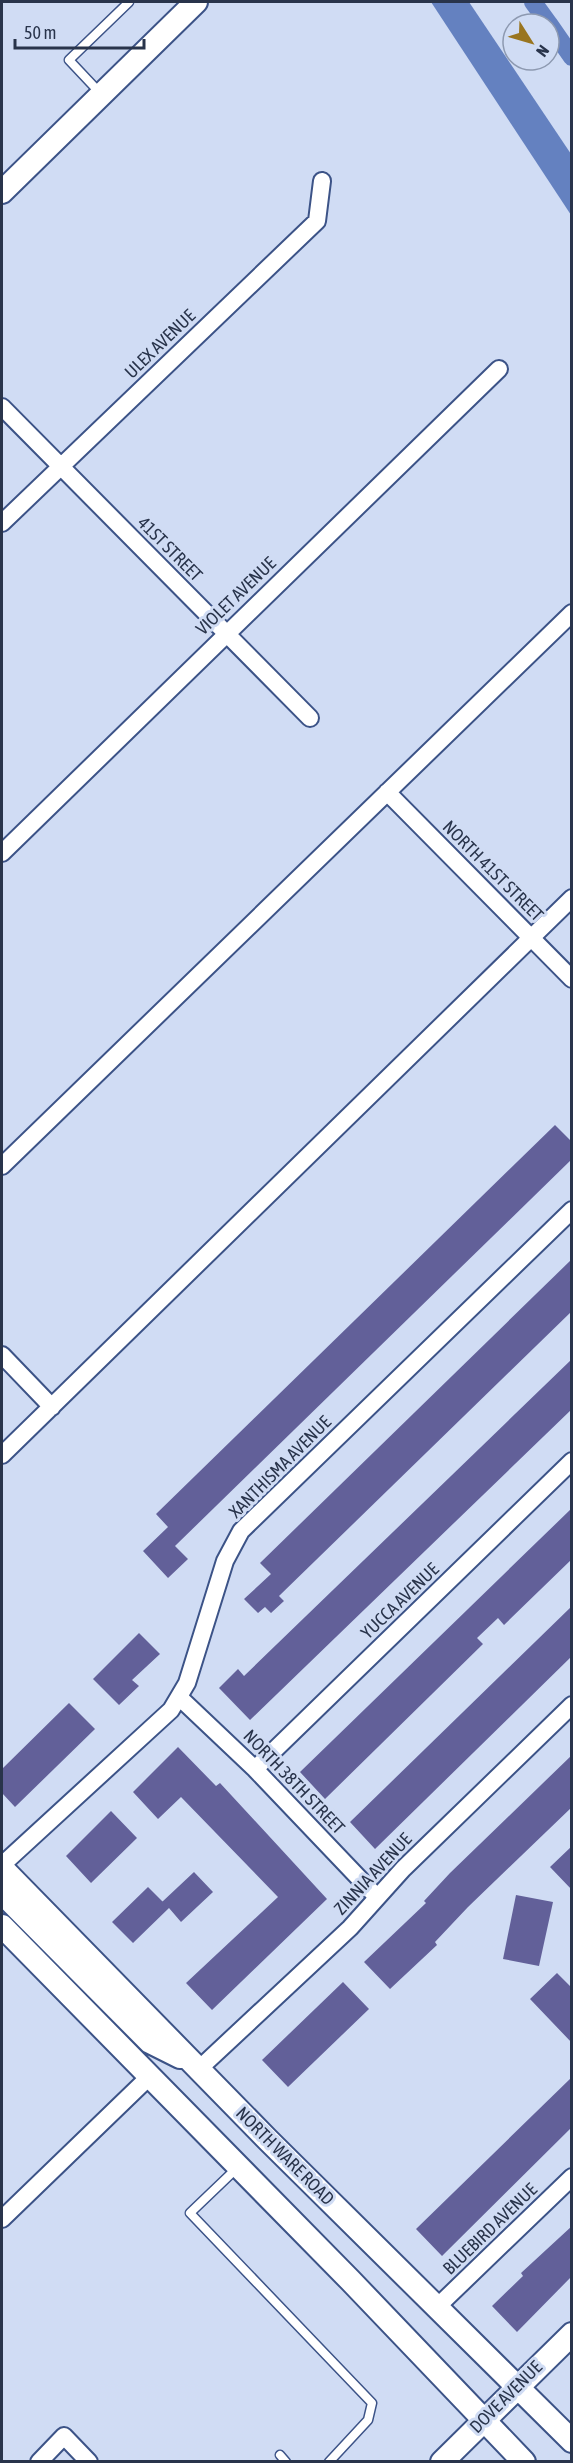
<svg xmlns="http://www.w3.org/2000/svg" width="573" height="2463" viewBox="0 0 573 2463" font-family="'Asap Condensed',sans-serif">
<rect width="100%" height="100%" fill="#d0dcf4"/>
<!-- water -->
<path fill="#6481c0" d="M431,2H469L571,154V215Z"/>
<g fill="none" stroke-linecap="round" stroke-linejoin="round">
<!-- canal -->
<path stroke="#6481c0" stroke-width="18" d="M533,2L549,24
M549,24L572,57"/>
</g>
<!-- building -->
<path fill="#626099" d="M555,1125L572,1142V1159L175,1546L188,1559L168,1578L143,1551L168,1527L156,1514Z
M572,1259V1311L279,1596L284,1601L271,1613L265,1607L258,1613L244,1599L271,1574L260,1563Z
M572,1359V1409L250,1720L219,1688L238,1669L244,1676Z
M572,1508V1559L504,1625L498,1618L477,1638L483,1644L325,1799L300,1772Z
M572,1606V1656L375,1849L350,1822Z
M139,1633L160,1654L132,1680L139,1686L119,1705L93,1679Z
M69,1703L95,1729L15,1807L2,1793V1769Z
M178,1747L216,1786L220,1783L327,1899L212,2010L186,1983L278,1897L181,1797L158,1819L133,1792Z
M572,1755V1807L468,1907L435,1942L437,1945L390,1989L364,1962L426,1903L424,1901L450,1873Z
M111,1811L137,1838L91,1883L66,1856Z
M572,1846V1890L550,1867Z
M194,1872L213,1892L181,1922L169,1908L133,1943L112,1922L148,1887L165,1904L162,1902Z
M516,1895L553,1902L539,1966L503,1959Z
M557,1973L572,1988V2043L530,1999Z
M343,1982L369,2009L288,2087L262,2060Z
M572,2077V2127L442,2256L416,2229Z
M572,2226V2276L517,2332L492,2306L523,2276L521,2273Z"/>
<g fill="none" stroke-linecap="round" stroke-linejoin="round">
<!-- lane casing -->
<g stroke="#3c5387" stroke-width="11">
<path id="lane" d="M101,94L69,60L129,2
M237,2168L190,2213L372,2403L368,2420L329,2462
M280,2455L286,2462"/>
</g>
<!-- street casing -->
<g stroke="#3c5387" stroke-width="20">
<path id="street" d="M2,407L310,718
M2,523L317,221L322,181
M387,792L572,979
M2,853L499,369
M2,1166L572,613
M2,1355L52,1407
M2,1455L572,898
M179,1697L255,1769L377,1897
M255,1769L572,1461
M2,1865L171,1710L187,1683L225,1561L241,1531L572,1210
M200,2068L350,1928L403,1869L572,1705
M2,2219L149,2077
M436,2308L572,2177
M39,2462L64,2436L89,2462"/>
</g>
<!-- secondary casing -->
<g stroke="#3c5387" stroke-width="26">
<path id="secondary" d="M2,192L196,2
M2,1868L268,2140L572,2441
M2,1893L150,2042L180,2057
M2,1926L350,2280L524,2462
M442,2462L572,2334"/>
</g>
<!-- lane -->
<use href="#lane" stroke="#fff" stroke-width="8"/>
<!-- street -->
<use href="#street" stroke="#fff" stroke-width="16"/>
<!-- secondary -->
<use href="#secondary" stroke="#fff" stroke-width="22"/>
</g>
<g text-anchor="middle" stroke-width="6" stroke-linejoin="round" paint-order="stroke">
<!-- street labels -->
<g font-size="18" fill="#29344b" stroke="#d0dcf4">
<text transform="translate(160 344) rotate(-44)" y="6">ULEX AVENUE</text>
<text transform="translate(170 549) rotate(45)" y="6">41ST STREET</text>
<text transform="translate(236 596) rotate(-44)" y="6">VIOLET AVENUE</text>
<text transform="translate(493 871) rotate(45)" y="6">NORTH 41ST STREET</text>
<text transform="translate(280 1467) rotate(-45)" y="6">XANTHISMA AVENUE</text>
<text transform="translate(400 1601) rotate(-44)" y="6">YUCCA AVENUE</text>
<text transform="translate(294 1782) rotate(46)" y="6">NORTH 38TH STREET</text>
<text transform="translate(373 1874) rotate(-47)" y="6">ZINNIA AVENUE</text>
<text transform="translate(285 2156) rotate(45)" y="6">NORTH WARE ROAD</text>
<text transform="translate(490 2229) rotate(-44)" y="6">BLUEBIRD AVENUE</text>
<text transform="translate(506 2397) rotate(-45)" y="6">DOVE AVENUE</text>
</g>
</g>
<!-- border -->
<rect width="573" height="2463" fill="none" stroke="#29344b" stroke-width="6"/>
<!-- north arrow -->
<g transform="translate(531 42) rotate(127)"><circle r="28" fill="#d0dcf4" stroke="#8d99b0" stroke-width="1.5"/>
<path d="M0-4.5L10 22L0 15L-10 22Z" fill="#997520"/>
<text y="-9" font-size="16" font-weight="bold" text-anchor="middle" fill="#29344b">N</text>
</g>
<!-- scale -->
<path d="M15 39v9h129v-9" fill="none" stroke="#29344b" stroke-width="3"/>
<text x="24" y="39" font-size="18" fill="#29344b" stroke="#d0dcf4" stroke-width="4.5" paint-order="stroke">50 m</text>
</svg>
